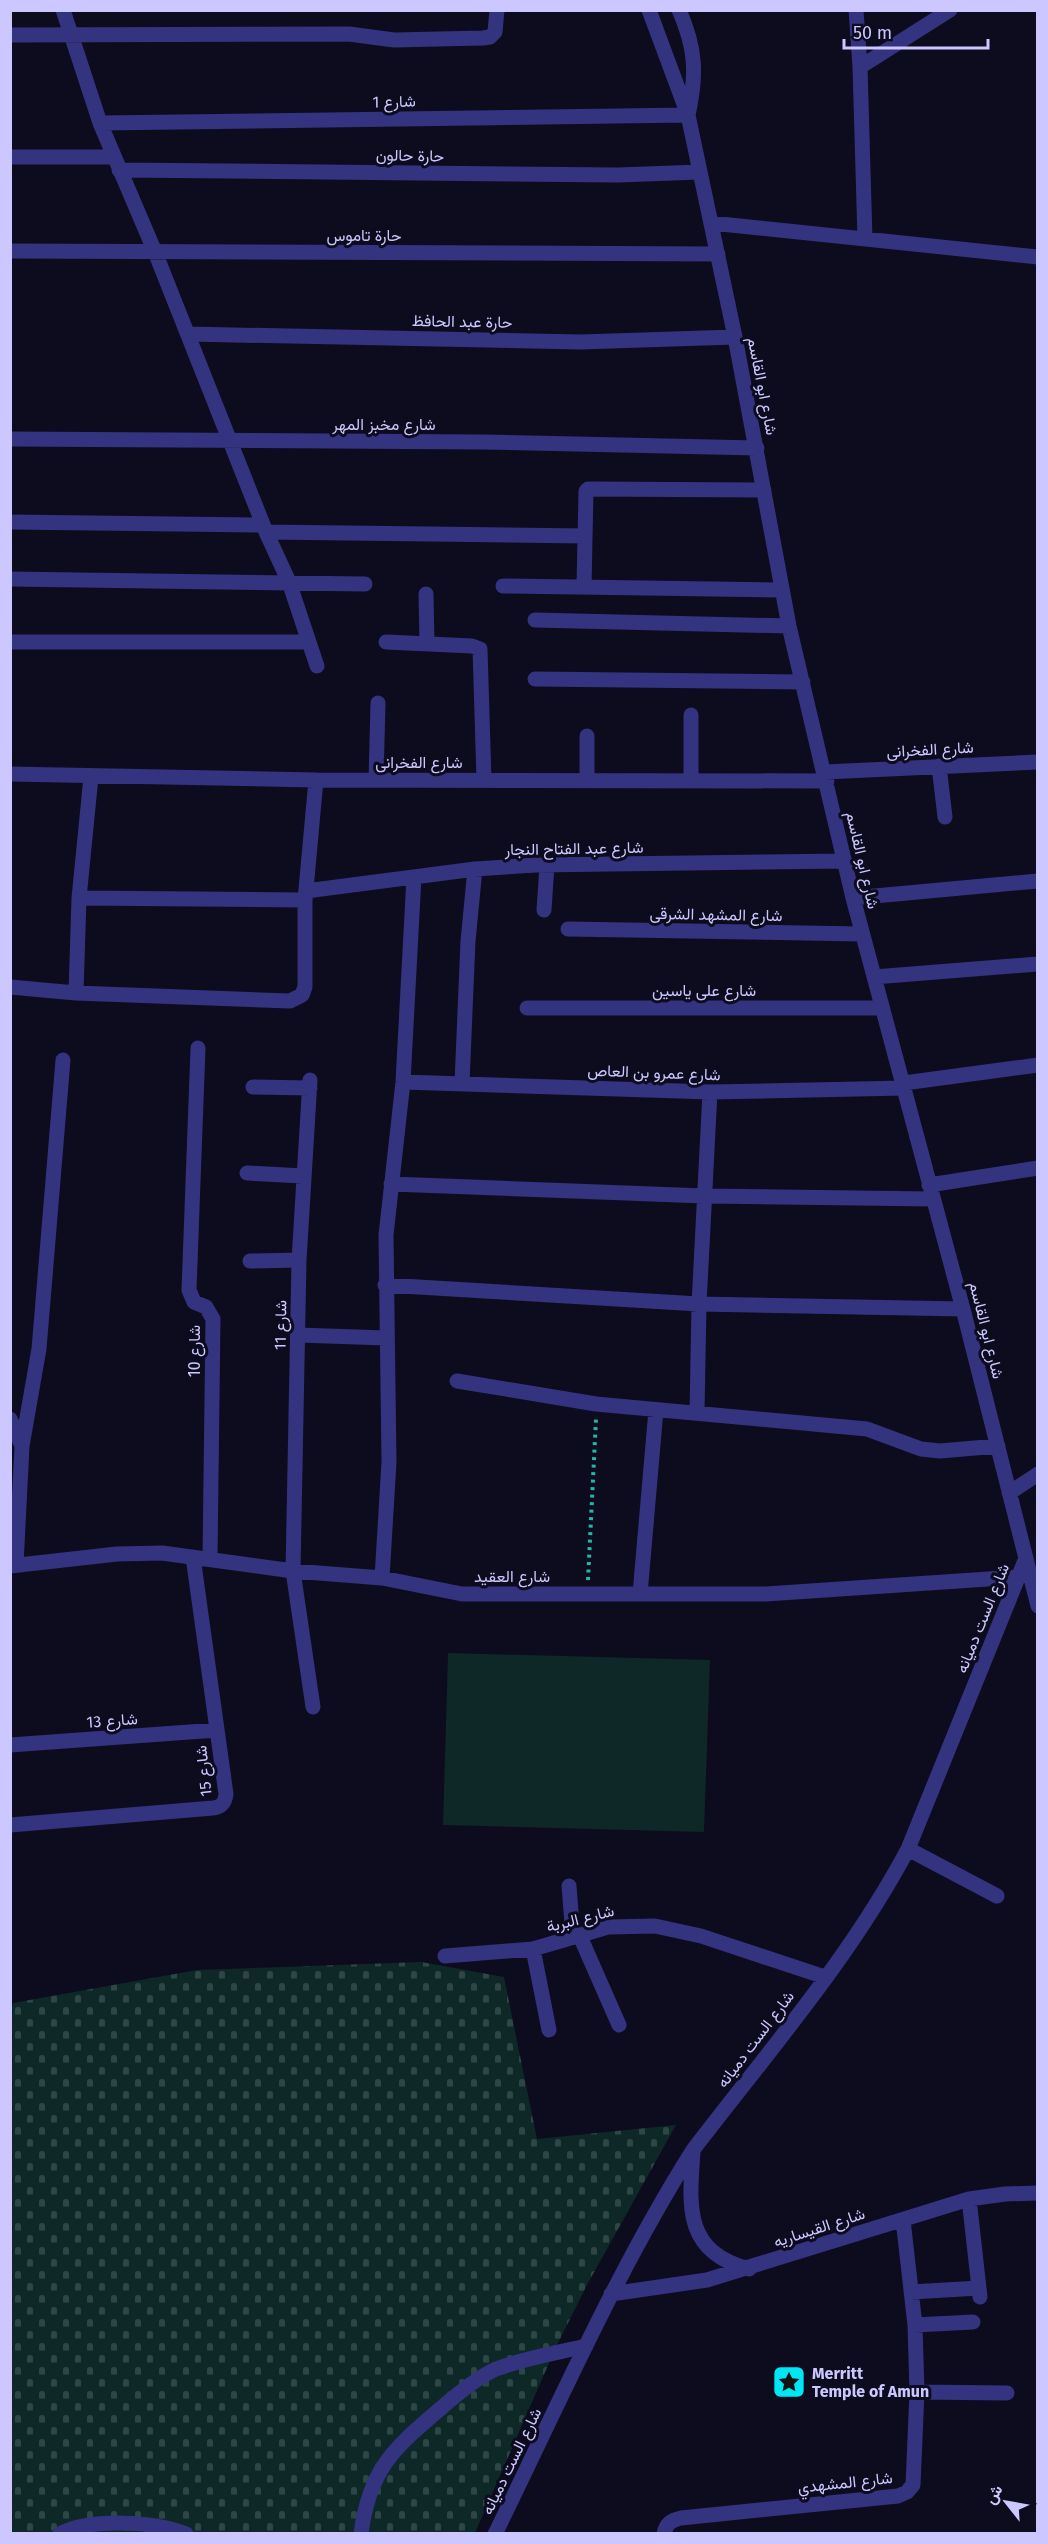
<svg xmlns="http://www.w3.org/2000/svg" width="1048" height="2544" viewBox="0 0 1048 2544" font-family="'Fira Sans',Vazirmatn,sans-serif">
<defs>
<pattern id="cemetery-stones" width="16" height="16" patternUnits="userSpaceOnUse" patternTransform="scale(1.5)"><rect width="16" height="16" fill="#0d2826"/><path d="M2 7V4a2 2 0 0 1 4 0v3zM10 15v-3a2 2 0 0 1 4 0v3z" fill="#2f4647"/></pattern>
</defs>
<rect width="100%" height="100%" fill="#0d0b1e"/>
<!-- cemetery -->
<path fill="url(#cemetery-stones)" d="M421,1962L504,1977L537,2139L676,2125L588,2283L556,2347L475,2533L11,2534L10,2013L13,2003L197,1970Z"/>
<!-- green -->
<path fill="#0d2826" d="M448,1653L710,1660L704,1832L443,1825Z"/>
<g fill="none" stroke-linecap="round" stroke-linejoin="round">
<!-- path -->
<path stroke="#26b5a6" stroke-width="4" stroke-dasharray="3 4.5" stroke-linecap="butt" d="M588,1580L596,1419"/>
<!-- minor -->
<path stroke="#333380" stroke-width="15" d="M63,10L100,123L155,252L266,532L289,582L317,666
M649,10L688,115L735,337L789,626L853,898L963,1309L1038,1606
M679,10C696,48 697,75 688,115
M856,10L860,67L865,239
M10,35L349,34L394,40L483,38L490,37L495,32L497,10
M860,67L950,10
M100,123L688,115
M10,157H113
M119,170L618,175L700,172
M711,223L1038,257
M10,251L718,254
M188,334L580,342L735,337
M10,439L483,442L757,448
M10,522L263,525
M266,532L585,536
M10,579L365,584
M503,586L781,590
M584,587L586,491L588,489L764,490
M426,594L427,644
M535,620L789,626
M10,642H309
M386,642L472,646L480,649L484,780
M535,679L803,682
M691,715V781
M939,766L945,817
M825,772L1038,762
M10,774L316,780L827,781
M376,780L378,703
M587,780V736
M306,891L475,869L536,865L845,861
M79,898L305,900
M853,898L1038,881
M544,910L547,865
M568,929L862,934
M874,977L1038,964
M10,987L76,993L290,1001L302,995L305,987V900L316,780
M76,993L79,898L91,777
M527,1008H881
M198,1048L189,1290L194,1302L206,1307L213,1319L210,1558
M310,1080L299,1260L293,1571L313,1707
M403,1082L710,1092L905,1088
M462,1083L468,941L475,869
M904,1083L1038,1065
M253,1087L310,1088
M247,1173L303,1176
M391,1184L704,1196L933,1199
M929,1185L1038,1168
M250,1261L299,1260
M385,1285L699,1304L963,1309
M298,1335L386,1338
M457,1381L596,1404L867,1429L921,1449L940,1451L998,1446
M697,1413L699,1304L710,1092
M10,1419L22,1446
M1009,1493L1038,1474
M16,1565L22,1446L39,1349L63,1060
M10,1566L117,1554L162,1553L293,1571L382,1578L462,1594H766L1018,1577
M382,1578L389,1462L386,1235L403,1082L414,877
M640,1594L656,1410
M10,1745L217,1730
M10,1825L213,1808C222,1807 225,1803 226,1794L193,1557
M908,1849L997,1896
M569,1886L573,1936
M579,1934L619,2025
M533,1949L549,2030
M445,1956L533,1949L608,1927L655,1926L701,1936L825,1977
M693,2152C689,2207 684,2252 749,2269
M969,2199L980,2297
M911,2292L979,2288
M611,2294L707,2280L969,2199L1005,2194L1038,2193
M915,2325L973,2322
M917,2392L1007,2393
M60,2534C89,2518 155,2521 186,2534
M361,2534C369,2470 393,2449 440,2409C456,2395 476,2378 496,2369C525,2358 556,2353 586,2346
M495,2534C559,2404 616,2272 693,2150C768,2052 850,1958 908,1849L1026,1558
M664,2534C666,2523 672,2520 681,2518L898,2496L907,2492L913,2485L917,2392L915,2325L903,2220"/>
</g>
<!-- icons -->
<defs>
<g id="sight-square" transform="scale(1.725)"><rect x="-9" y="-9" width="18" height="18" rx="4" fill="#00e6f3" stroke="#0d0b1e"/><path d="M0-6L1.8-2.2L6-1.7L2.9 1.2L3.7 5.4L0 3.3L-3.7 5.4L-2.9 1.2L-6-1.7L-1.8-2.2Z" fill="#111"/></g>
</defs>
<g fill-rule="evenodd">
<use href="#sight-square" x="789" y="2382"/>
</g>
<g text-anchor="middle" stroke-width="6" stroke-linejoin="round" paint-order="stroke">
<!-- street labels -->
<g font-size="16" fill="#ccc8ff" stroke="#0d0b1e">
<text transform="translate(394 101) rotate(-1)" y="6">شارع 1</text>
<text transform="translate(410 155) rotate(1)" y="6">حارة حالون</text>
<text x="364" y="241">حارة تاموس</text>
<text transform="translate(462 321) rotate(1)" y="6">حارة عبد الحافظ</text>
<text transform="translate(763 386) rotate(79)" y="6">شارع ابو القاسم</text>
<text x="384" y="430">شارع مخبز المهر</text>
<text transform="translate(930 749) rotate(-3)" y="6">شارع الفخرانى</text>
<text x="419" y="768">شارع الفخرانى</text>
<text transform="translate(574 848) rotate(-1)" y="6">شارع عبد الفتاح النجار</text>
<text transform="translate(863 860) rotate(77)" y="6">شارع ابو القاسم</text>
<text transform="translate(716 914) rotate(1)" y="6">شارع المشهد الشرقى</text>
<text x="704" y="996">شارع على ياسين</text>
<text transform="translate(654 1072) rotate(2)" y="6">شارع عمرو بن العاص</text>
<text transform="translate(280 1325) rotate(-89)" y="6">شارع 11</text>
<text transform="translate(987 1330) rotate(76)" y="6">شارع ابو القاسم</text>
<text transform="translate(194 1351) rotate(-90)" y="6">شارع 10</text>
<text x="512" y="1582">شارع العقيد</text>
<text transform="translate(982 1618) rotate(-68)" y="6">شارع الست دميانه</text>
<text transform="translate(112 1720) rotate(-4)" y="6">شارع 13</text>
<text transform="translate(203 1771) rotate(-96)" y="6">شارع 15</text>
<text transform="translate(580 1918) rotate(-14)" y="6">شارع البربة</text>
<text transform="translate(755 2039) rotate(-53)" y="6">شارع الست دميانه</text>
<text transform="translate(819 2227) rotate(-18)" y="6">شارع القيساريه</text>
<text transform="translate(511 2461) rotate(-64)" y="6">شارع الست دميانه</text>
<text transform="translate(845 2482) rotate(-6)" y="6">شارع المشهدي</text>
</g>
<!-- poi labels -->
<g font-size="16" font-weight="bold" fill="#ccc8ff" stroke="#0d0b1e" text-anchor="start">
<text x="812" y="2379">Merritt<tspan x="812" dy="18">Temple of Amun</tspan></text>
</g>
</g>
<!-- border -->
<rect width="1048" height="2544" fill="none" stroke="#ccc8ff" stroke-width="24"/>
<!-- north arrow -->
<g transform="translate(1006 2502) rotate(301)" stroke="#0d0b1e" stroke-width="4.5" paint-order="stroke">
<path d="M0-4.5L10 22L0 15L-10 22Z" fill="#ccc8ff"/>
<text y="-9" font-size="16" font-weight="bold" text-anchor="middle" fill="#ccc8ff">ش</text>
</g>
<!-- scale -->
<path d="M844 39v9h144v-9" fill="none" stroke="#ccc8ff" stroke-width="3"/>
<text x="853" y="39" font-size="18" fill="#ccc8ff" stroke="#0d0b1e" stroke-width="4.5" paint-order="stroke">50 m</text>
</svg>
